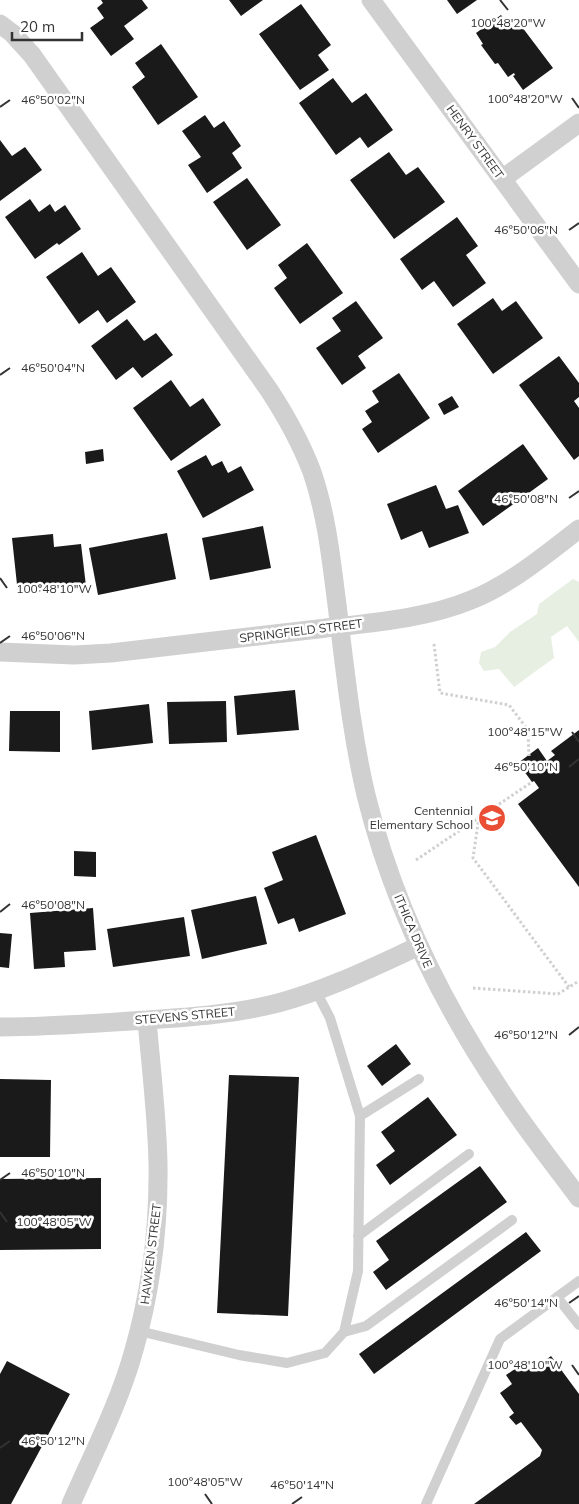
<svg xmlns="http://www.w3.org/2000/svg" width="579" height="1504" viewBox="0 0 579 1504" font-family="Mulish,sans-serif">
<rect width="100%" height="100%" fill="#fff"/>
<!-- green -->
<path fill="#e6efe1" d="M573,579L579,582V642L567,626L551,637L554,658L514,687L499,669L484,671L479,663L481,652L495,647L510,632L537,614L539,604Z"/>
<!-- building -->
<path fill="#1a1a1a" d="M101,0H142L148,8L124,26L134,39L111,56L90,28L104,18L97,8L103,3Z
M229,0H263L241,16Z
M447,0H477L457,14Z
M301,4L331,45L318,55L329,70L300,90L259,34Z
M501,15L508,24L516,19L553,68L523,90L513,76L515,75L514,73L508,77L498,63L495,64L481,45L483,44L476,33Z
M161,44L198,97L158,125L132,87L145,77L135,63Z
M333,78L352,103L366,93L393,130L368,148L360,137L336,155L299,103Z
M205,115L214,128L224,121L241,146L232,153L242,168L207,193L188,165L201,157L182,131Z
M0,140L12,156L25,147L42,170L0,201Z
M389,152L406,175L418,167L445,202L394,239L350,180Z
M247,178L281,225L247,250L213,202Z
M30,199L39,212L50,204L55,212L65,205L81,229L59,245L57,243L35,259L5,217Z
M457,217L478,246L466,255L486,283L453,307L434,281L422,290L400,259Z
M307,243L343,293L300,324L274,288L287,278L278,265Z
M82,252L98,276L111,267L136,302L107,323L98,310L79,324L46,277Z
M493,298L502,311L516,301L543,338L493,374L457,324Z
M356,301L383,338L358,356L366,368L342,385L316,348L341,331L332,318Z
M127,319L144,341L156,333L173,355L142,378L133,367L116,380L91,346Z
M559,356L579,383V397L574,401L579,408V456L574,460L519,385Z
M399,373L430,418L378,453L362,429L372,422L365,411L379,402L372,391Z
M171,380L190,407L203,398L221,425L171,461L133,408Z
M452,396L459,407L444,415L438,404Z
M523,444L548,479L483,526L458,491Z
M103,449L104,461L86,464L85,452Z
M206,455L212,466L222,461L228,473L241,466L254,490L203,518L177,471Z
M436,485L446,509L458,505L469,533L429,548L422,531L401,540L387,504Z
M263,526L271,568L210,580L202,538Z
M167,533L176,579L98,595L89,548Z
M53,534L54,547L81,544L86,586L18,594L12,538Z
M295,690L299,730L237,735L234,696Z
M226,701L227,742L169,744L167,702Z
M149,704L153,743L92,750L89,711Z
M10,711H60V752L9,751Z
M579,730V887L518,804L539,788L534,781L532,782L518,763L538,748L547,761L555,755L551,751Z
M316,835L346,914L299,932L294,918L278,924L264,888L283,880L272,852Z
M74,851L96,852V877L74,876Z
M256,896L267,944L202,959L191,910Z
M93,908L96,950L64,952L65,967L34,969L30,913Z
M184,917L190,956L113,967L107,929Z
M0,933L12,934L9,968L0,967Z
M396,1044L411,1064L382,1086L367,1066Z
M229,1075L299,1077L288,1316L217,1313Z
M0,1079L51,1080L50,1157H0Z
M428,1097L457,1135L390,1185L376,1165L395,1151L381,1132Z
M480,1166L507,1202L386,1290L373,1272L389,1260L376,1241Z
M101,1178V1249L0,1250V1179Z
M526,1232L541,1251L374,1374L359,1354Z
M551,1356L579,1394V1504H474L540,1456L542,1450L521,1422L516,1425L509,1417L514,1413L500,1393L512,1384L506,1375L525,1362L531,1371Z
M7,1361L70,1394L11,1504H0V1374Z"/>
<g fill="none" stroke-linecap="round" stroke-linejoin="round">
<!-- path -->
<path stroke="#d0d0d0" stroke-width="3" stroke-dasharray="2.5 2.5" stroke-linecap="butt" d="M434,644L440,693L509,705L528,730L529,756
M479,817L473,858L569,987
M416,860L532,782
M473,988L558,994L579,981"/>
<!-- lane -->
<path stroke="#d0d0d0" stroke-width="10" d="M360,1116L419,1079
M358,1236L469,1154
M557,1297L579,1325
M139,1331L239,1355L287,1363L325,1353L344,1332L358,1271L360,1116L330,1018L316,991
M344,1332L366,1326L512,1220
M426,1504L500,1339L579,1281"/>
<!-- street -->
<path stroke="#d0d0d0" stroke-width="19" d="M371,0L579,284
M0,24L12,33L32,55L269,390C286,416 301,443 312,472C325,510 330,549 335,589C344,658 350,727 366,795C392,901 440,1000 501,1091C525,1128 553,1163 579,1198
M502,179L579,123
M0,652L74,655L111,653C180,645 249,637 318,629C367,623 426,619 471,600C511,584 545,555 579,529
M0,1027C49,1027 98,1023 147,1020C192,1017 235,1014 278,1003C327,990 373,967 419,946
M71,1504C93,1454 119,1404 134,1350C151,1290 159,1226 158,1163C157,1116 151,1068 147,1020"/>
</g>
<!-- ticks -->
<path fill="none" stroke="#333" stroke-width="2" d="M500,0L508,10M572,98L579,108M0,107L10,100M569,230L579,223M0,375L10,368M569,498L579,491M0,578L7,588M0,643L10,636M572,732L579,742M569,767L579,759M0,912L10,904M569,1035L579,1027M0,1180L10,1173M0,1212L7,1222M569,1303L579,1296M572,1365L579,1375M0,1448L10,1441M205,1494L212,1504M292,1504L302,1497"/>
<!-- icons -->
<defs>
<g id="school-disc" transform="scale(1.4375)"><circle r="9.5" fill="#ea4f35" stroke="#fff"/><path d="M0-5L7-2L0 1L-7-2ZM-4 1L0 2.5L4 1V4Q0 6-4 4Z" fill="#fff"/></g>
</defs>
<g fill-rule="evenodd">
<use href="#school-disc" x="492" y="818"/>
</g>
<g text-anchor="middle" stroke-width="5" stroke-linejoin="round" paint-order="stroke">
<!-- street labels -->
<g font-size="12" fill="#333" stroke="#fff">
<text transform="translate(475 142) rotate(54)" y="4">HENRY STREET</text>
<text transform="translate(301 631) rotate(-7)" y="4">SPRINGFIELD STREET</text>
<text transform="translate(413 931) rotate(67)" y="4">ITHICA DRIVE</text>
<text transform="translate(185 1016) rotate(-5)" y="4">STEVENS STREET</text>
<text transform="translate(151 1254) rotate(-83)" y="4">HAWKEN STREET</text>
</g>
<!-- poi labels -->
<g font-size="12" fill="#333" stroke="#fff" text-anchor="end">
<text x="473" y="815">Centennial<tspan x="473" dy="14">Elementary School</tspan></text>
</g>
</g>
<g font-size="12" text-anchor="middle" fill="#333" stroke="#fff" stroke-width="5" stroke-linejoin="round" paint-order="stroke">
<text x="508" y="27">100°48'20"W</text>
<text x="525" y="103">100°48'20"W</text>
<text x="53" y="104">46°50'02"N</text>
<text x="526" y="234">46°50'06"N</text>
<text x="53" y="372">46°50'04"N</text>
<text x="526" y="503">46°50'08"N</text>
<text x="54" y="593">100°48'10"W</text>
<text x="53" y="640">46°50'06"N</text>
<text x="525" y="736">100°48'15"W</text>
<text x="526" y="771">46°50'10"N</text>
<text x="53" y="909">46°50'08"N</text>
<text x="526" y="1039">46°50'12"N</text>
<text x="53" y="1177">46°50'10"N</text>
<text x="54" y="1226">100°48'05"W</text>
<text x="526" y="1307">46°50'14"N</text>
<text x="525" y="1369">100°48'10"W</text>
<text x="53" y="1445">46°50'12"N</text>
<text x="205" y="1486">100°48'05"W</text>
<text x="302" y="1489">46°50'14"N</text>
</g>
<!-- scale -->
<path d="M12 32v8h70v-8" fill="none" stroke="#333333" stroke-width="2.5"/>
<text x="20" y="32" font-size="15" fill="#333333" stroke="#ffffff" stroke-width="4" paint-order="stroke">20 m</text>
</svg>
